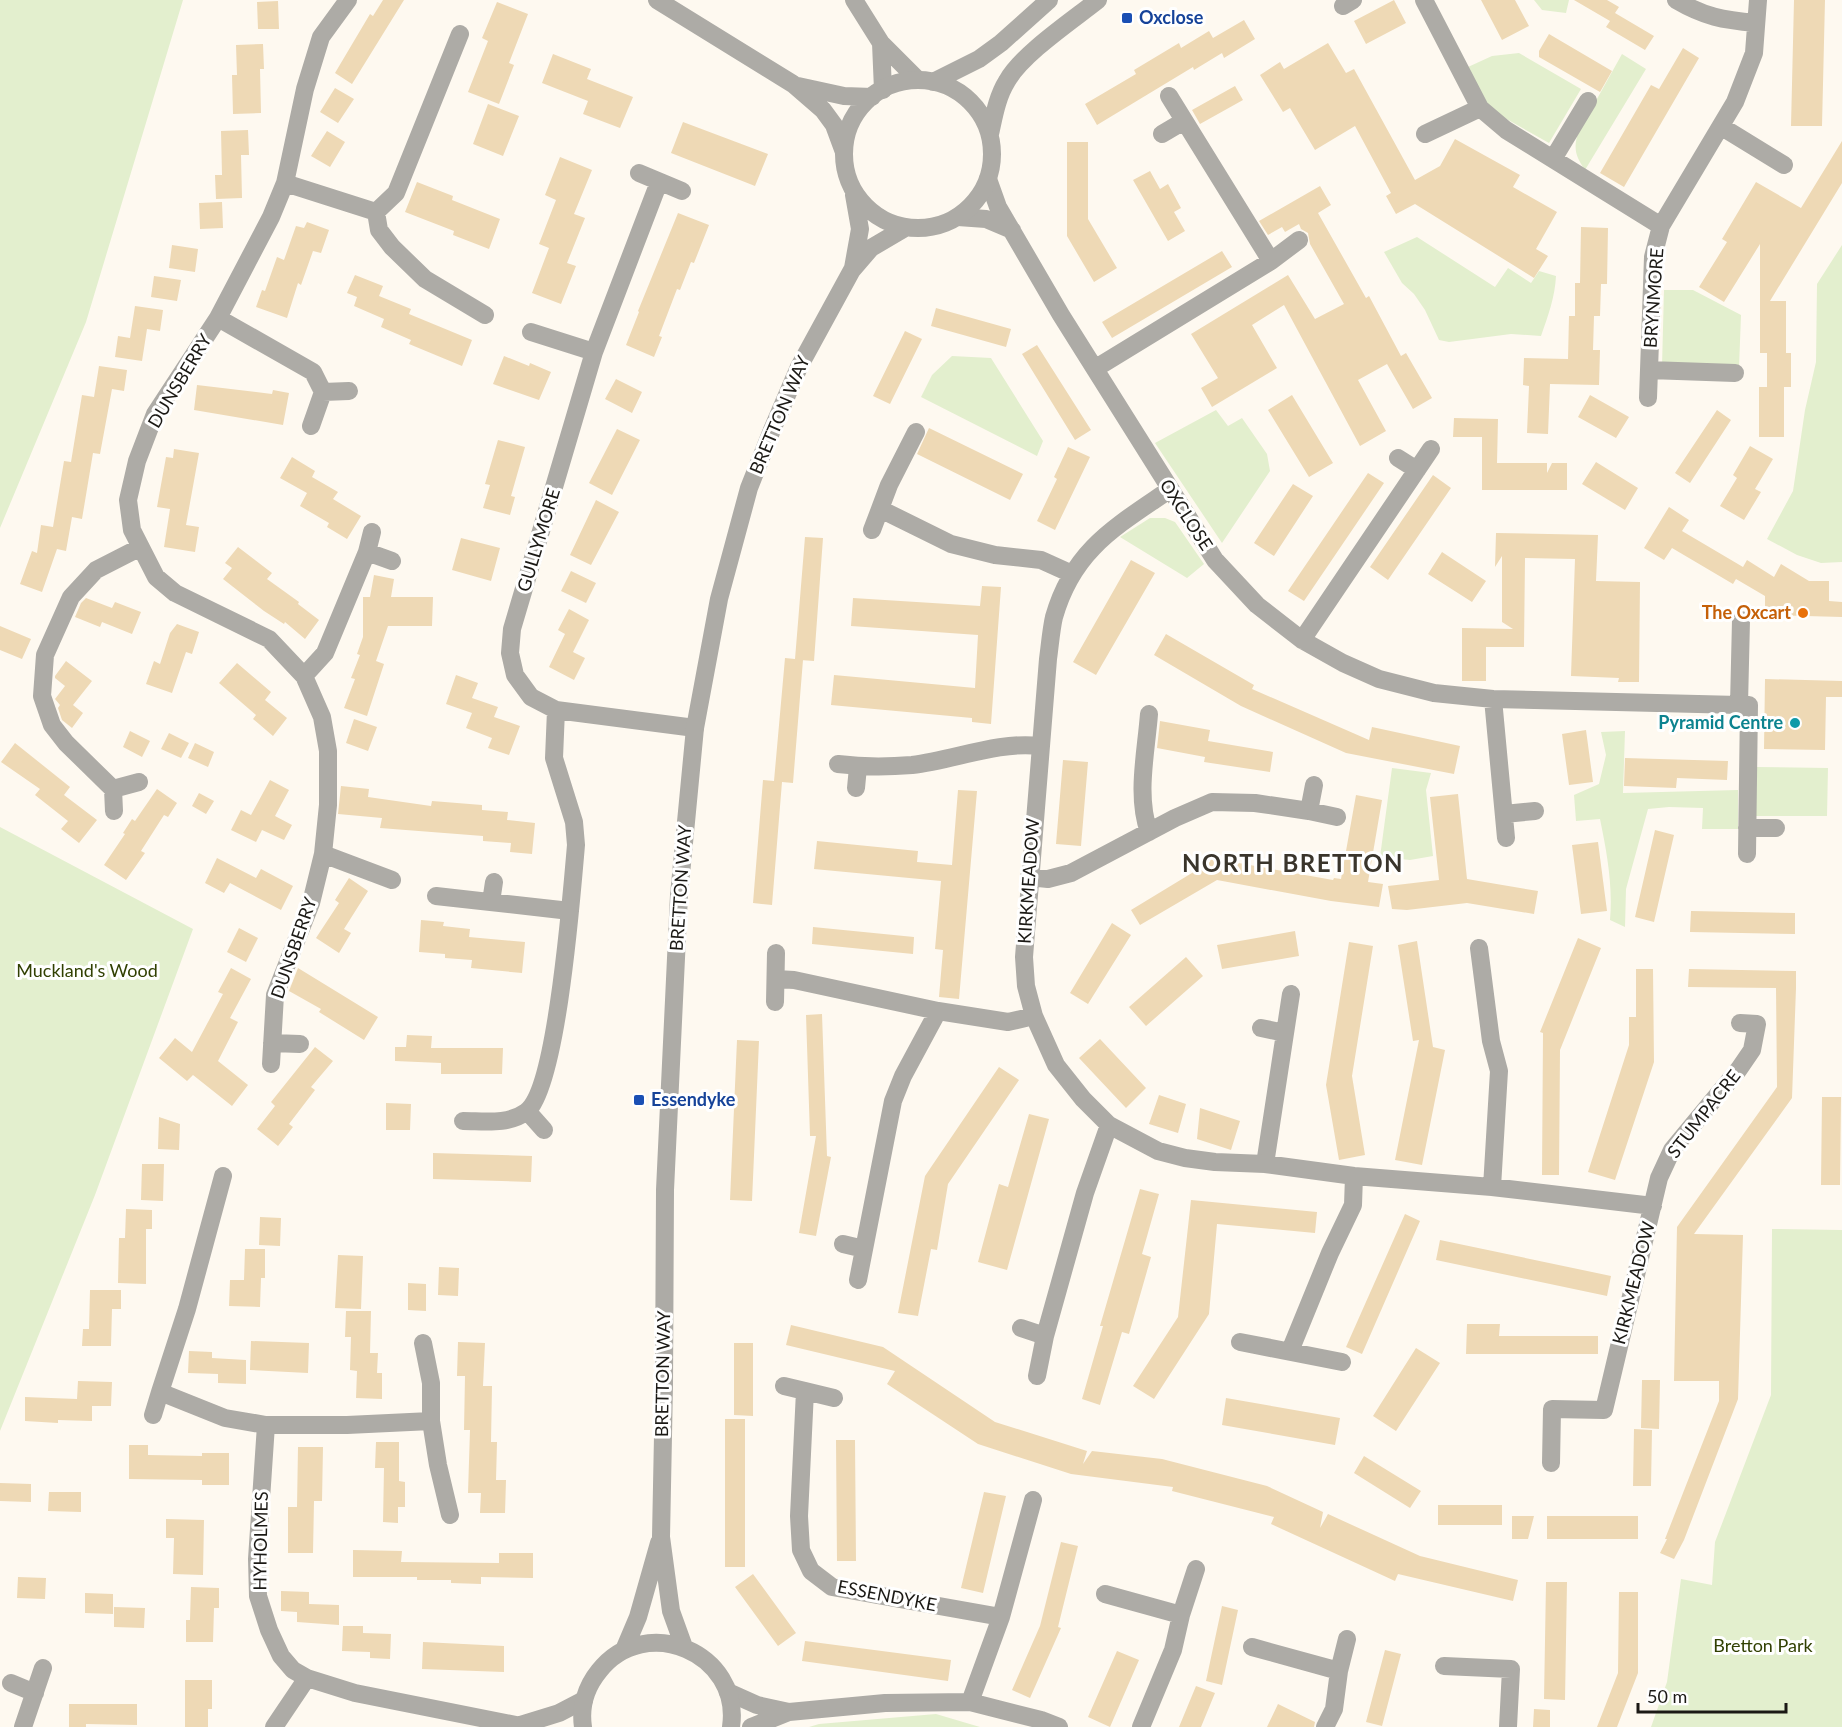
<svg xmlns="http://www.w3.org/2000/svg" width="1842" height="1727" viewBox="0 0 1842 1727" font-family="Lato,sans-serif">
<rect width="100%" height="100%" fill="#fef9f0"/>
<!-- green -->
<path fill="#e3efce" d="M0,0H183L86,322L0,528Z
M1534,0H1569L1566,13L1542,10Z
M1519,53L1581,89L1549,143L1487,108L1468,67L1492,56Z
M1622,54L1646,69L1585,170C1576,157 1573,149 1578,133Z
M1417,237L1495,287L1508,268L1531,283L1539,271L1556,276C1555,297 1548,316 1541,336L1511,334L1449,342L1439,340L1425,310L1414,294L1402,283L1384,252Z
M1842,245V562L1821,563L1797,555L1767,539L1793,491L1805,410L1816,362L1817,284Z
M1664,290H1693L1741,315L1739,368L1662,366Z
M952,356L991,358L1043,441L1037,456L921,397L932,375Z
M1216,410L1228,426L1242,418L1267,454L1270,471L1222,543L1155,443Z
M1150,518H1165L1175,522L1204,564L1187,578L1120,537Z
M1625,731L1623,793L1738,790V829H1702L1703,808L1669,807L1648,809L1626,889L1625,927L1610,920C1613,886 1607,853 1600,819L1576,821L1574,795L1599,784L1606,755L1601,732Z
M1757,767L1828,768L1827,816H1755Z
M1392,768L1431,773L1426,790L1433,856L1410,860L1380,857Z
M0,827L193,929L95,1195L0,1431Z
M1772,1229L1842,1230V1727H1651L1667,1682L1681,1579L1712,1585L1715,1542L1771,1395Z
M936,1714L980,1727H809L819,1724Z"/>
<!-- building -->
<path fill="#eed9b5" d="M383,0H404L352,84L335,73L370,14L373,16Z
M1394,0L1406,23L1366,44L1354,21Z
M1481,0H1515L1529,26L1502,40Z
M1574,0H1607L1619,7L1615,13L1654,36L1645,50L1606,27L1610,21Z
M1794,0H1825L1822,126H1791Z
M278,1L279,29H258L257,2Z
M497,2L528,14L509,63L514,65L499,104L468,92L488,41L482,38Z
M1244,20L1255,39L1224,58L1222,53L1194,70L1193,67L1097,125L1085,104L1136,74L1134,70L1179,43L1181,48L1209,31L1213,38Z
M1549,34L1612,71L1600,92L1539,57V51Z
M1328,43L1346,73L1354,69L1415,180L1440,166L1455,139L1520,175L1513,187L1557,212L1536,249L1548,256L1534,278L1415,204L1396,214L1386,196L1391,193L1355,126L1315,150L1290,108L1283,112L1260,75L1280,62L1284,69Z
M263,44L264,69H260L261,113L233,114L232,75H237L236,45Z
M1683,48L1699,58L1624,187L1600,173L1651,85L1659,89Z
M553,54L591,69L587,79L633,97L620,128L583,114L588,101L542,83Z
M1235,86L1243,100L1200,124L1192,110Z
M335,88L354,99L338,123L320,112Z
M488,104L519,116L503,156L473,144Z
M683,122L768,154L755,186L671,153Z
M248,130L249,155H241L242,198L216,199L215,175H222L221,131Z
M327,131L345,142L330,167L311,156Z
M1842,141V183L1770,301H1786V353H1791V387H1784V437H1759V387H1767V353H1760V244L1724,302L1699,287L1727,242L1722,239L1756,182L1801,208Z
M1067,142H1088V219L1117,268L1094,282L1067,236Z
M560,157L592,170L574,214L585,218L567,263L576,266L561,304L532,293L549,248L539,244L556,200L545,195Z
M1150,171L1160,189L1168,184L1181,208L1174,212L1185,231L1168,241L1133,180Z
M417,182L453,196L452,200L500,219L489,249L453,235L454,231L405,212Z
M1320,186L1331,205L1318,213L1366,298L1369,296L1401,356L1406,353L1432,398L1413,409L1387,364L1358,380L1386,431L1360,446L1284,305L1252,325L1277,368L1212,407L1201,388L1218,378L1191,334L1288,275L1315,319L1344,304L1310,244L1308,233L1301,229L1299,224L1285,232L1282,227L1268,235L1259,221Z
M222,202L223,228L200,229L199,203Z
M678,213L709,225L694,263L691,262L680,290L677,289L659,336L662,337L654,357L626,345L639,312L638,311Z
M307,222L329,230L321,253L313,251L301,285L298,283L287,318L256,307L262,290L265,291L277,257L284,260L296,226L304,228Z
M1581,227L1608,228L1607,284H1601L1600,316H1594L1593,350H1600L1599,385L1550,384L1548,434L1527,433L1529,386L1523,385L1524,358L1568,359L1569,316H1575V283H1580Z
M172,245L198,249L195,272L169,268Z
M1222,251L1232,267L1112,338L1102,322Z
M355,275L383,286L379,296L411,309L409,314L472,340L462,366L409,344L411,340L381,327L384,319L354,306L357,297L347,293Z
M154,276L181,280L177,301L151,297Z
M135,306L163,310L160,331L147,329L142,361L115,357L118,336L130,338Z
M936,308L1011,329L1006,347L931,326Z
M905,331L922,339L890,404L873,396Z
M1037,345L1091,430L1075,440L1022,354Z
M504,356L529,366L530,363L551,372L539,400L493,384Z
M99,366L127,370L124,391L112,389L100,454L93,453L82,519L72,517L66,551L57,549L42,592L20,584L32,551L37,553L41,525L53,527L64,461L71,462L82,395L94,397Z
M616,379L642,392L632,413L605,399Z
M197,385L272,394L273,390L289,393L283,425L194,410Z
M1292,395L1333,463L1309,477L1268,410Z
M1590,395L1629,417L1616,438L1578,417Z
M1717,410L1731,420L1690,483L1675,473Z
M1454,418L1498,419L1497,463H1547V473L1552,463H1567V490H1482V437H1453Z
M929,428L1023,474L1010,500L917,454Z
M617,429L640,440L612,495L589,483Z
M498,440L525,447L511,496L515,497L510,515L483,508L490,485L485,484Z
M1750,446L1773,459L1755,489L1761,492L1744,520L1720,506L1737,478L1733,475Z
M1068,447L1090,457L1055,530L1037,521L1057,479L1054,477Z
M174,449L199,453L186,525L199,527L195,552L164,547L170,509L157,507L166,457L173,458Z
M292,457L315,471L312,477L338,492L333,499L361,516L347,539L327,527L329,523L300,506L307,493L280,478Z
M1596,462L1638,488L1625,510L1582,484Z
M1368,473L1384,483L1304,601L1288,591Z
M1433,475L1451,488L1388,580L1370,567Z
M1293,484L1313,496L1274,556L1254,543Z
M596,500L619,512L591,565L570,555Z
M1669,507L1689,520L1682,531L1743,567L1747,560L1774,577L1781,564L1809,581H1829V601L1842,602V617L1765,615V596L1736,579L1733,584L1672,548L1664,560L1644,548Z
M1496,533L1598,535L1596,581L1640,582L1639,682H1618L1619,678L1571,676L1575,559L1525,558L1524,647H1486V681H1462V628L1513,629L1502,622V556L1495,567Z
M805,537L823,538L814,661L800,660H803L793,783L782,782L772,905L753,903L763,780L774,781L785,658L795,659Z
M461,538L500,548L491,581L452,570Z
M238,547L272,573L267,579L299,602L298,604L319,620L305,639L285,622L284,624L264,611L223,579L232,568L225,563Z
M1442,552L1486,581L1472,602L1428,574Z
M1131,560L1155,573L1096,675L1073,662Z
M571,571L596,583L586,603L561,591Z
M374,575L394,579L391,597H433L432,626H388L376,661L384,664L367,716L344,708L355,679L351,678L360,655L357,654L363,637V597H370Z
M982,586L1001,587L991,724L972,722V718L831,705L834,675L975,688L978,635L851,626L853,598L980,606Z
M86,598L112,608L115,602L141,612L132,634L102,622L100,627L75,617L81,603Z
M569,609L589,620L573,652L585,658L574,680L549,667L565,634L558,630Z
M177,624L199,632L192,654L186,652L172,693L146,684L154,661L160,664L170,633Z
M0,626L31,639L22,659L0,650Z
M1166,634L1254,685L1252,689L1369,740L1372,727L1460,746L1454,774L1346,753L1241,706L1154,655Z
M66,661L92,681L73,705L83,713L72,728L62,720L58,708L60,705L55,699L65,686L55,678V676Z
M237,663L271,692L265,700L287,718L273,736L253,719L256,715L219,683Z
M456,675L478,683L472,698L498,707L494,717L520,726L509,755L488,748L492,738L466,728L472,713L446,704Z
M1765,679L1842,681V697H1826L1825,750L1764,749Z
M354,719L377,727L368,751L346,743Z
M1160,721L1210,730L1208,741L1273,752L1270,772L1204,762L1205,757L1157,748Z
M1586,730L1593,782L1569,785L1562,734Z
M130,731L150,741L142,757L123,747Z
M169,733L189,743L181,758L161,749Z
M15,743L70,787L64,795L97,820L79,843L61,829L68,821L35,795L40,789L1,762Z
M195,743L214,752L208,767L188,758Z
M1625,758L1728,761L1727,780L1677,778L1676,788L1624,786Z
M1063,760L1088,762L1081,846L1056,844Z
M270,780L289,790L275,816L292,825L284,840L262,830L256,842L231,830L241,810L251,815Z
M341,786L369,789L368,797L431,806L432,801L482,805V810L508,812L507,820L535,823L532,854L510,852L511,843L483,841V836L380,828L382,818L338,814Z
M157,789L177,803L168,817L164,815L141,851L145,853L126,880L104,865L125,834L123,833L132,819L135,821Z
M958,790L977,791L959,999L939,997L943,950L935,949L941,881L814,869L817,841L918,851L917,862L952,865Z
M199,793L214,801L206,814L192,806Z
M1458,794L1467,879L1538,891L1534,914L1467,903L1407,910L1392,909L1388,886L1439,880L1430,797Z
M1356,795L1382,800L1368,882L1383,884L1379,907L1331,901L1217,880L1140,925L1131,910L1210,862L1211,858L1333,880L1334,878L1341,879Z
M1655,830L1674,835L1654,922L1635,917Z
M1598,842L1607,911L1581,914L1572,845Z
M217,858L256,878L261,869L293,886L281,910L230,883L224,893L205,883Z
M349,878L368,891L344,929L351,933L339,953L316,938L339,903L335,900Z
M1691,911L1795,913V934L1690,932Z
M421,920L444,922L443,926L470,929L469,937L525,942L522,973L471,968L472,960L445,958V954L419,952Z
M1112,923L1131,935L1088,1004L1070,993Z
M813,927L914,937L913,954L812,944Z
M239,928L258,938L246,962L227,952Z
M1295,931L1299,956L1222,969L1217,945Z
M1578,938L1601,948L1560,1050L1559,1175H1542L1543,1033L1540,1032Z
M1417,941L1433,1047L1445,1050L1422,1165L1395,1160L1419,1040L1413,1041L1398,945Z
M1349,942L1373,946L1352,1076L1365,1155L1339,1160L1326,1085Z
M1186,957L1203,976L1146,1026L1129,1007Z
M231,968L251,979L230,1018L238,1022L218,1061L248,1085L232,1106L193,1075L187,1081L159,1058L175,1038L192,1052L223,994L218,992Z
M298,968L378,1017L364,1040L319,1012L321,1009L289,991Z
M1636,969H1653L1654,1062L1615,1180L1588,1172L1629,1045V1017H1636Z
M1689,969L1796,971V988L1792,1098L1694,1234L1743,1235L1738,1399L1684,1540L1674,1559L1660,1553L1667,1539H1665L1719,1401V1381H1674L1677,1227L1777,1087L1776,988L1688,987Z
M822,1014L827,1156L831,1157L816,1236L799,1233L816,1136H810L806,1015Z
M407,1035L432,1036L431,1048H503L502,1074H441V1063L395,1061V1047H406Z
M1100,1039L1146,1088L1126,1108L1079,1058Z
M737,1040L759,1041L752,1201L730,1200Z
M315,1047L333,1061L311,1087L315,1090L289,1124L293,1127L278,1146L257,1129L275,1106L271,1102Z
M999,1067L1019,1080L948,1184L937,1250L931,1249L918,1316L898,1313L925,1176Z
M1159,1095L1186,1104L1178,1133L1149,1124Z
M1822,1097H1841L1840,1185H1821Z
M386,1103L411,1104L410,1130H386Z
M1200,1108L1240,1121L1231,1150L1197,1139Z
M1029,1114L1049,1119L1007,1270L978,1262L999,1184L1008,1187Z
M159,1117L180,1124L179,1150L158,1149Z
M433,1153L532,1156L531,1182L433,1179Z
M142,1164H164L163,1201L141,1200Z
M1140,1189L1159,1194L1142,1254L1151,1257L1129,1334L1122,1332L1100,1405L1082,1399L1103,1326H1100Z
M1191,1200L1317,1212L1315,1233L1217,1224L1209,1314L1154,1399L1133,1386L1178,1317Z
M126,1209L152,1210V1229H146V1284L118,1283L119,1238H125Z
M1405,1214L1420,1221L1362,1354L1346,1347Z
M260,1217L281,1218L280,1246L259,1245Z
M1440,1240L1611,1276L1607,1296L1436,1260Z
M245,1249H265V1278H261L260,1307L229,1306L230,1280H244Z
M338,1255L363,1256L361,1309L335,1308Z
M439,1267L459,1268L458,1296L438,1295Z
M408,1283L426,1284V1311L408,1310Z
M90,1290H121V1309H112L111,1346H82L83,1329H89Z
M346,1311H371L370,1353H378L377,1373H382V1399L356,1398L357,1371L350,1370L351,1337H345Z
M1467,1324H1500L1499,1336H1598V1354H1466Z
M791,1325L883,1347L995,1422L1087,1451L1083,1464L1092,1451L1162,1459L1267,1486L1323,1512L1320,1528L1328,1514L1420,1556L1518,1580L1513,1601L1398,1574L1395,1581L1271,1524L1274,1517L1172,1491L1173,1487L1071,1474L978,1444L887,1384L895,1371L786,1345Z
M251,1341L309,1343L308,1373L250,1370Z
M458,1342L485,1343L483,1386H492L491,1442H497L496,1480H506L505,1513H480L481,1493H468L470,1430H464L465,1376H457Z
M734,1343H753V1416L734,1415Z
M1416,1348L1440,1363L1396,1431L1373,1416Z
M189,1351L212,1352V1358L246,1360V1384L218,1383V1374L188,1373Z
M1642,1380H1660L1659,1429L1641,1428Z
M78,1381L112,1382L111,1406H92V1421L58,1420V1423L25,1421V1397L77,1399Z
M1226,1398L1340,1418L1335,1445L1222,1425Z
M725,1419H745V1567H725Z
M1634,1429L1652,1430L1651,1486H1633Z
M836,1440H855L856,1561H837Z
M376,1442H399V1481L405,1482V1507H398V1523L383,1522L384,1468H375Z
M129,1445H148V1455L202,1456V1453H229V1485H202V1480L129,1479Z
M298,1447H323L322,1501H314L313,1553H288V1507H297Z
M1364,1456L1421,1491L1410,1508L1354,1473Z
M0,1483L31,1484V1502L0,1501Z
M49,1492H81V1512L48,1511Z
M984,1492L1006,1496L983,1593L961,1588Z
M1438,1505H1502V1525H1438Z
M1512,1516H1534L1528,1539H1512Z
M1547,1516H1638V1539H1547Z
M166,1519L204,1520L203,1575L173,1574L174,1538H166Z
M1061,1542L1078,1546L1058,1627L1061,1628L1030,1698L1012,1690L1040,1626Z
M353,1550L402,1551L401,1562L499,1563V1553H533V1578L481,1577V1584L451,1583V1580H417V1577H353Z
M753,1574L796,1633L778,1646L735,1587Z
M18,1577L46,1578L45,1599L17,1598Z
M1546,1582H1567L1565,1700L1544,1699Z
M191,1587L219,1588V1608H214L213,1642H186V1620H190Z
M281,1591L309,1592V1604L339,1605V1625L297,1622V1612L281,1611Z
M1619,1592H1638V1673L1617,1727H1597L1618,1673Z
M85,1593L113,1594V1614L85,1613Z
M1222,1606L1238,1610L1222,1685L1206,1681Z
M114,1607L145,1608L144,1628L114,1627Z
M343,1626H363V1633L391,1634L390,1659L370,1658V1652L342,1651Z
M805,1641L951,1660L948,1681L802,1661Z
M423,1642L504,1646V1672L422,1669Z
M1385,1650L1401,1654L1382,1726L1366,1722Z
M1117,1651L1139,1660L1110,1727L1088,1717Z
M185,1680H212V1709H208V1727H185Z
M1196,1686L1215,1693L1201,1727H1179Z
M69,1704H137V1725L86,1724V1727H69Z
M1278,1704L1315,1722L1314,1727H1267Z
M1534,1709L1550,1710V1727H1533Z"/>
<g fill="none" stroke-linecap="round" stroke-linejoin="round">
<!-- minor -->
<path stroke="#adaba6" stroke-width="18" d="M854,0L881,43L918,80
M1424,0L1480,108L1506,130L1661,226
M1676,0C1705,17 1723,20 1756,23
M1343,6L1353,0
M881,43L883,90
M1169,96L1271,261
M1722,127L1784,165
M1162,134L1184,121
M1425,134L1480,108
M1553,159L1588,101
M639,173L682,191
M988,179L998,207L1061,315L1215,560L1257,605L1302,640L1343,663L1379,679L1434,693L1493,699L1739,705
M659,182L594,352L512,629L510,653L515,675L531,697L556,710L695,728
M285,183L376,212L379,230L392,247L425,279L485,315
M376,212L396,193L460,34
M958,217L986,219L1012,230
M218,318L313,372L323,392
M531,332L594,352
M1096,368L1271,261L1299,240
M1649,370L1735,373
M1648,398L1653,257L1661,226L1735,102L1754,53L1758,0
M311,426L323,392L349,391
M1398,458L1417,470
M1169,490C1115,527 1073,550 1054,617C1051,630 1050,645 1048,659L1024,957L1026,986L1034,1016L1056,1065L1083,1099L1109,1125L1158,1151L1185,1158L1215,1162L1265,1164L1354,1176L1492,1187L1653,1206
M880,509L889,485L916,432
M872,530L880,509L951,544L995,555L1041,560L1072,574
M367,552L392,561
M1741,620L1739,705H1749L1747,854
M1302,640L1431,449
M304,676L325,653L367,552L372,532
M1493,699L1506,838
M1149,714C1146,753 1136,796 1149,832
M838,764C862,767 887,767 912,765C955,760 997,741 1040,746
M856,788L858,767
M113,789L66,743L52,725L42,696L45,655L71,597L96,570L139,548
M114,811L113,789L139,782
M1309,811L1337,817
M1504,814L1535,811
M1747,828H1776
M323,854L392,880
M1029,877L1048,879L1071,873L1175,818L1212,802L1255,803L1309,811L1314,785
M436,896L570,911
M491,902L494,882
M1479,948L1491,1041L1499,1071L1492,1187
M776,979L794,980L938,1011L1008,1022L1034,1016
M775,1002L776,953
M1261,1028L1285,1033
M272,1043L300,1044
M271,1064L275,995L311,903L323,854L328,805V751L322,717L304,676L269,639L175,593L156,577L132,530L128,500L137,461L155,414L218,318L271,217L285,183L305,89L321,37L348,0
M528,1112L544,1130
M463,1121C484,1121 508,1125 526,1112C557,1090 572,890 576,845L574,822L554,758L556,710
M1265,1164L1291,994
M843,1244L864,1249
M858,1280L893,1101L903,1076L938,1011
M1021,1328L1045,1336
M1240,1342L1342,1362
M1290,1351L1330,1253L1353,1205L1354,1176
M1037,1376L1045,1336L1085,1193L1109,1125
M784,1386L805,1391
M160,1392L187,1309L223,1176
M834,1398L805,1391L799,1516L801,1550L811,1571L832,1587L1001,1617L970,1702
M153,1415L160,1392L225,1418L266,1425L257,1559L258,1596L269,1630L281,1656L293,1670L307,1678L355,1693L526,1727
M431,1421L438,1465L450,1515
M266,1425H347L431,1421V1383L423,1343
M1551,1463L1552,1409L1604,1410L1659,1178L1672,1150L1739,1069L1752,1050L1757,1024L1740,1023
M1105,1594L1181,1615
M1001,1617L1033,1500
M1252,1647L1339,1671
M1444,1666L1511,1669L1508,1727
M11,1683L35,1693
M728,1692L757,1705L789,1712
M520,1725L559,1713L584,1700
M23,1727L43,1668
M274,1727L307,1678
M751,1727L789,1712L885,1703L970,1702L1041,1720L1059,1727
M1141,1727L1173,1650L1181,1615L1196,1569
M1325,1727L1334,1709L1339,1671L1347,1639"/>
<!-- tertiary -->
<path stroke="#adaba6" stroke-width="18" d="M657,0L793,84L823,110L834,125L844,152
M844 154a74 74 0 1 1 148 0a74 74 0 1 1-148 0Z
M933,82L979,59L1001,43L1049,0
M798,86L844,96L872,97
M990,134C994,116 997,97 1007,81C1022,54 1073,20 1098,0
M853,268L860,229L854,195
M684,1647L671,1611L661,1537L664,1385L665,1190L679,895L695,728L719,599L749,488L772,430L799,367L852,270L871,248L905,228
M624,1650L638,1617L659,1543
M583,1727C580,1707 586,1687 599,1671C645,1612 742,1653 731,1727"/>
</g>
<!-- markers -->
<g fill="#1a4fb4" stroke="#fff" stroke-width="2">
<rect x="1121" y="12" width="12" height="12" rx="3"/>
<rect x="633" y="1094" width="12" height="12" rx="3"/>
</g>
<circle fill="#e8710a" stroke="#fff" stroke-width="2" cx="1803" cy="613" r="6"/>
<circle fill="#0f9aa8" stroke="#fff" stroke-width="2" cx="1795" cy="723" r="6"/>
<g text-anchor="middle" stroke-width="6" stroke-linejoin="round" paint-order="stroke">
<!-- transit labels -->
<g font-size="18" font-weight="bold" fill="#164399" stroke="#fff" text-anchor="start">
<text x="1139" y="24">Oxclose</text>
<text x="651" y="1106">Essendyke</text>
</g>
<!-- street labels -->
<g font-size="18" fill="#1b1915" stroke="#fff">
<text transform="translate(1654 298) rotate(-86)" y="6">BRYNMORE</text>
<text transform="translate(180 381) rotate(-59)" y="6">DUNSBERRY</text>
<text transform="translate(780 415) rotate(-67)" y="6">BRETTON WAY</text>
<text transform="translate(1186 515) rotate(57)" y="6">OXCLOSE</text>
<text transform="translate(539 540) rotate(-73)" y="6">GULLYMORE</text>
<text transform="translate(1029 881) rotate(-86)" y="6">KIRKMEADOW</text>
<text transform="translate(681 888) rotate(-86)" y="6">BRETTON WAY</text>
<text transform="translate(294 948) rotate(-71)" y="6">DUNSBERRY</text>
<text transform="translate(1704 1114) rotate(-52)" y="6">STUMPACRE</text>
<text transform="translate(1634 1283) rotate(-76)" y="6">KIRKMEADOW</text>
<text transform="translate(663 1374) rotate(-89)" y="6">BRETTON WAY</text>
<text transform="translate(261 1541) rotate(-89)" y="6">HYHOLMES</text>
<text transform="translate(887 1596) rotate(11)" y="6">ESSENDYKE</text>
</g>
<!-- food labels -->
<g font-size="18" font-weight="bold" fill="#c56008" stroke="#fff" text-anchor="end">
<text x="1791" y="619">The Oxcart</text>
</g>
<!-- culture labels -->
<g font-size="18" font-weight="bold" fill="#0d838f" stroke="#fff" text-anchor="end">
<text x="1783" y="729">Pyramid Centre</text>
</g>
<!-- park labels -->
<g font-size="18" fill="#314002" stroke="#fff">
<text x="87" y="977">Muckland's Wood</text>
<text x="1763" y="1652">Bretton Park</text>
</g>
<!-- district labels -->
<g font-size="24" font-weight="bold" letter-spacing="1.5" fill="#3a352c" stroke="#fff">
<text x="1293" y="872">NORTH BRETTON</text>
</g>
</g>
<!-- scale -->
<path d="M1638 1703v9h148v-9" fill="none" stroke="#1b1915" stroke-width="3"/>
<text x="1647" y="1703" font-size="18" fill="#1b1915" stroke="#ffffff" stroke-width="4.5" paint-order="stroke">50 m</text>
</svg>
